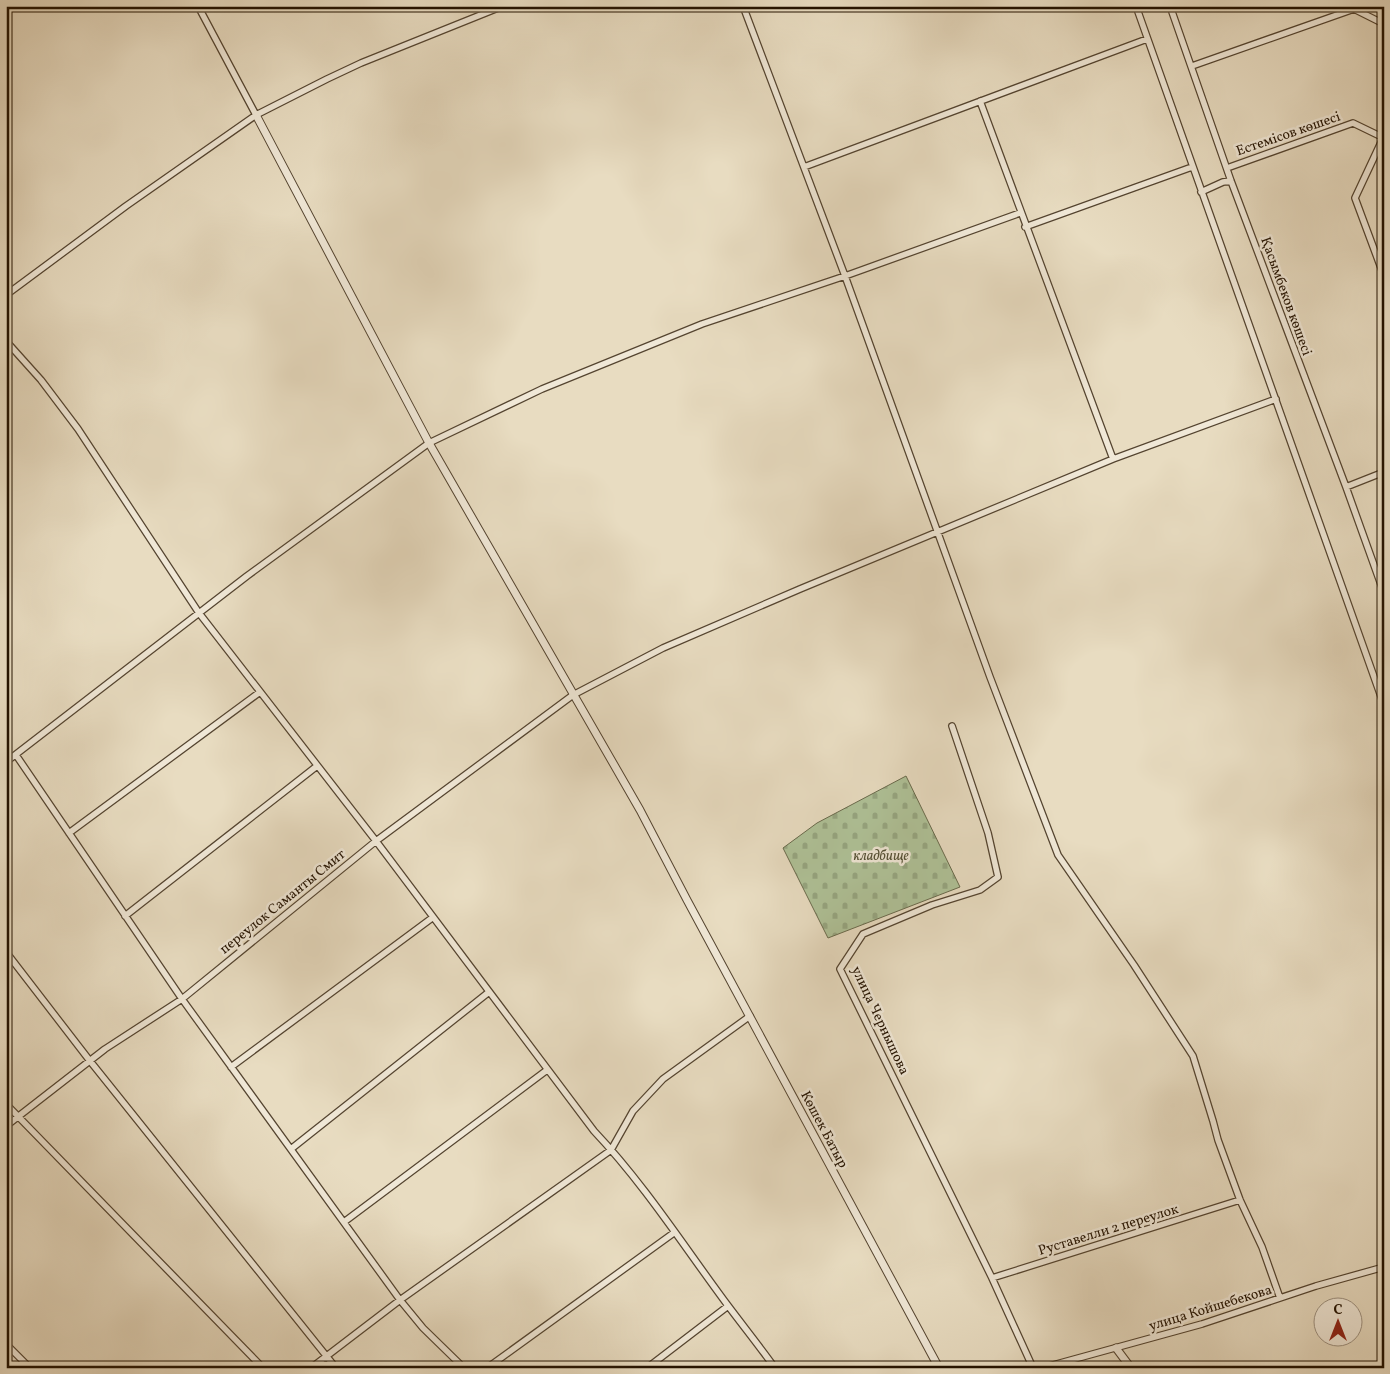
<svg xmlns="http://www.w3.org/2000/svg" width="1390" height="1374" viewBox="0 0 1390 1374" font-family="Vollkorn,serif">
<defs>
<pattern id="cemetery-stones" width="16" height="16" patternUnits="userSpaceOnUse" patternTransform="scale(1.25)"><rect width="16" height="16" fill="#afc298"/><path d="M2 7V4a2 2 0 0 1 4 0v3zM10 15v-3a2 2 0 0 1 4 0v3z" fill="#96a681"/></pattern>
</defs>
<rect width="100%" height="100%" fill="#e8dcc1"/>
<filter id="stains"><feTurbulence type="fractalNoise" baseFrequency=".004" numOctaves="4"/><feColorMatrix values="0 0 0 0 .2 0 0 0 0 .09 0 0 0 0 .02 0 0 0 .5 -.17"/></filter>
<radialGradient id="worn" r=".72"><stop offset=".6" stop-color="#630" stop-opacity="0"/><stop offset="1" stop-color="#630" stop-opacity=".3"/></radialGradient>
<!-- cemetery -->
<path fill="url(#cemetery-stones)" stroke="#696a4c" d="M906,776L960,887L828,938L783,848L817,823Z"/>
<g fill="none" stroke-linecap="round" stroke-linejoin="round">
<!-- minor casing -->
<g stroke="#544430" stroke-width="8">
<path id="minor" d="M198,6L256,115
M743,6L845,276L990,677L1058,855L1134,965L1193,1056L1213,1121L1218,1140L1240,1200L1262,1247L1280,1298
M1136,6L1384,705
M1170,6L1231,181L1346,487L1384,593
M1192,66L1354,9L1384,24
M980,101L1113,459
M1384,136L1355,198L1384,276
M804,167L1147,39
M1227,168L1353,123L1384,138
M1201,192L1223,182L1231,181
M1025,227L1192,167
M6,295L126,206L256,115L327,79L361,63L503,6
M6,341L41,380L78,429L199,613L376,841L594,1131C645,1185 685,1248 729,1307C744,1327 760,1347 775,1368
M1346,487L1384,472
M952,726L988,833L998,877L980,890L932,905L863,934L840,969L992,1278L1033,1368
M16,755L182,999L400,1300L423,1328L464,1368
M6,762L247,576L429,443L542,389L702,324L845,276L1020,213
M69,833L260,692
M125,916L317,766
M6,952L90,1061L336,1368
M231,1067L432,918
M6,1104L263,1368
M6,1126L105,1049L182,999L376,841L573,695L663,648L800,589L1113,459L1276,399
M291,1149L489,992
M344,1222L547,1070
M992,1278L1240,1200
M6,1344L30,1368
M311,1368L400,1300L611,1150L633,1111L663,1079L750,1016
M487,1368L675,1232
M647,1368L728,1306
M1042,1368L1202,1324L1316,1286L1384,1267"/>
</g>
<!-- tertiary casing -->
<g stroke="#544430" stroke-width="9">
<path id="tertiary" d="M256,115L429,443L640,810L687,900L939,1368
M1116,1348L1131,1368"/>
</g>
<!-- minor -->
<use href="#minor" stroke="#f0e8d7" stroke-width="5.5"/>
<!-- tertiary -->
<use href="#tertiary" stroke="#f0e8d7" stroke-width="7"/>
</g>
<g text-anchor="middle" stroke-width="5" stroke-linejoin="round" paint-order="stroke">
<!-- street labels -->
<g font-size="14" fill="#231200" stroke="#f0e8d7">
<text transform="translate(1288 133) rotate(-19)" y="5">Естемісов көшесі</text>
<text transform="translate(1287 296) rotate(70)" y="5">Қасымбеков көшесі</text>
<text transform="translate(282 901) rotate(-39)" y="5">переулок Саманты Смит</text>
<text transform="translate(881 1020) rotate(65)" y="5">улица Чернышова</text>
<text transform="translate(825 1129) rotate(62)" y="5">Көшек Батыр</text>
<text transform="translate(1108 1229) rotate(-17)" y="5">Руставелли 2 переулок</text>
<text transform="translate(1210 1307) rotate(-17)" y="5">улица Койшебекова</text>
</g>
<!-- park labels -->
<g font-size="14" font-style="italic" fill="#545035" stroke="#f0e8d7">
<text x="881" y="860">кладбище</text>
</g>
</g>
<!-- margin -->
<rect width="1390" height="1374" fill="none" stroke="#e8dcc1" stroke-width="25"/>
<rect x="8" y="8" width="1375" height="1359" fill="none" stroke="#231200" stroke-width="2.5"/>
<rect x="12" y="12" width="1365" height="1349" fill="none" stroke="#231200"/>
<!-- north arrow -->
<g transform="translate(1338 1322)"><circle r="24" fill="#f0e8d7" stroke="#9e9281"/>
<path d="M0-4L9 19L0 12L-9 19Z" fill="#8f2418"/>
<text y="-8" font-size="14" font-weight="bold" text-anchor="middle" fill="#231200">С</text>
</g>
<rect width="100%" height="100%" filter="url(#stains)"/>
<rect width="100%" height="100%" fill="url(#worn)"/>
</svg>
